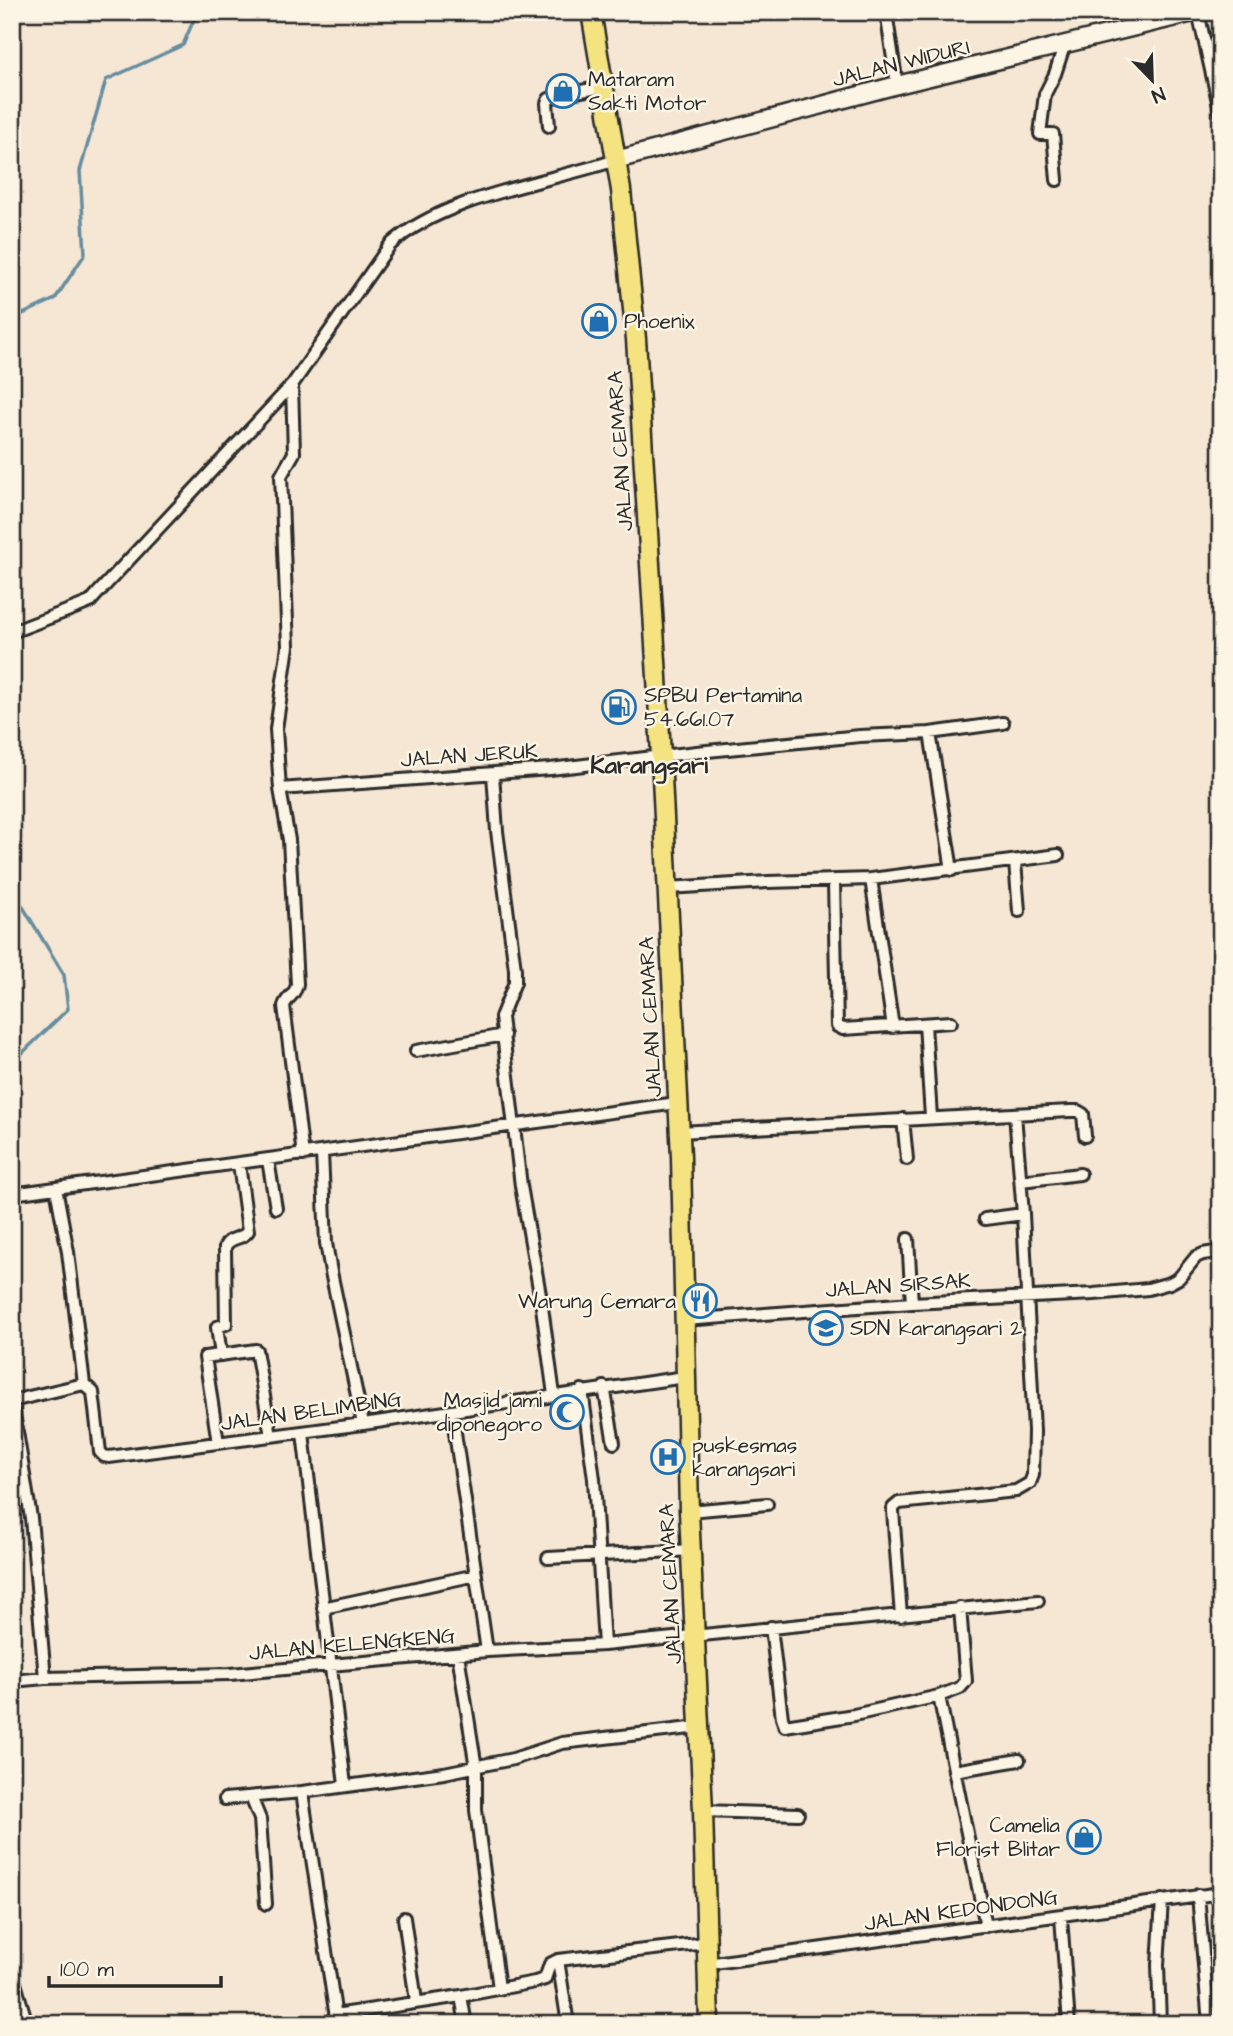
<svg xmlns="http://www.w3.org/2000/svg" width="1233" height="2036" viewBox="0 0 1233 2036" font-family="'Architects Daughter',sans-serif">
<rect width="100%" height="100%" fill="#f6e7d4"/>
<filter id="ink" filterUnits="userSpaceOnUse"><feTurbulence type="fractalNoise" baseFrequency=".0143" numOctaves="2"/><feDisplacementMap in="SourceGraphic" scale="14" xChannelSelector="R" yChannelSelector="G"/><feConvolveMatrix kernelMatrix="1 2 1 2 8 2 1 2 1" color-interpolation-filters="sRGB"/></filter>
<g filter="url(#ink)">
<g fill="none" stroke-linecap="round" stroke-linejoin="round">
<!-- stream -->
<path stroke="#658d9f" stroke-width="3.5" d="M12,319L55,299L85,254L80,171L106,80L183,45L197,12
M12,882L20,902L64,975L68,1009L12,1063"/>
<!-- street casing -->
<g stroke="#2b2b2b" stroke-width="16">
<path id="street" d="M886,12L897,85
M1198,12L1221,115
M549,126L547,103L549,99L558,95L604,87
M1057,180L1053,134H1040L1045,94L1055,74L1065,43
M292,385L294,453L281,476L288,646L276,729L280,789L289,840L297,984C296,995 287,996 284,1006L303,1155
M12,632L80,606L90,602L97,594L292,385L390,245C442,197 549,182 616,160
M930,733L952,870
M493,774L497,831L515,969V982L501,1017L521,1186L541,1300L554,1395
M280,789L550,769L697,752L860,736L930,733L1003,723
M1015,862L1019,911
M871,879L893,1027
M834,882L837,1026L843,1029L951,1022
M667,888L768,882L871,879L1058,855
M925,1024L931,1117
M416,1051L504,1035
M903,1119L907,1159
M679,1132L1070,1111H1078L1083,1114L1085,1136
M322,1153L326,1243L331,1272L363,1424
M268,1160L276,1208
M1021,1181L1080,1174
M56,1188L68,1252L84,1384L93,1392L100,1452L104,1456L109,1457L363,1424L685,1377
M12,1194L677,1103
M985,1219L1023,1214
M908,1239L912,1303
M684,1320L912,1303L1094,1294L1148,1289L1170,1283L1179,1278L1196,1257L1203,1254L1221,1251
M221,1355L217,1327L226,1324L225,1247C229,1236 243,1240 248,1231L239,1164
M604,1387L614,1443
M582,1390L594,1479L604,1645
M452,1412L487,1651
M303,1433L345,1785
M218,1443L205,1357L256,1350L271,1436
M689,1511L767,1504
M548,1558L692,1550
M323,1608L476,1575
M901,1616L893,1511V1508L899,1503L1016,1491L1030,1483L1033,1475L1034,1431L1023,1214L1015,1114
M771,1627L782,1718L785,1726L854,1715L939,1696L986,1926
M458,1654L476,1768V1810L499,1989
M45,1678L31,1518L12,1401L84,1384
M12,1681L45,1678L230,1674L487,1651L604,1645L1038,1601
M939,1696L960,1688L966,1681L960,1608
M954,1771L1019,1760
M302,1792L337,2024
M251,1797L260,1819L266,1904
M225,1799L302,1792L444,1773L513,1759L562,1743L699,1727
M703,1811L798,1814
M1198,1895L1209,2024
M1061,1917L1069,2024
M404,1918L416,2001
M558,1960L568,2024
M707,1964L1221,1893
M12,1973L27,2024
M461,1996L466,2024
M335,2015L461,1996L535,1982L545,1979L550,1964L558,1960L706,1943
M1160,2024L1158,1965L1162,1900"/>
</g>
<!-- secondary casing -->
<g stroke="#2b2b2b" stroke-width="21">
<path id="secondary" d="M616,160L897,85L1197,12"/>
</g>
<!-- primary casing -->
<g stroke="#2b2b2b" stroke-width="23">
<path id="primary" d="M591,12L621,190L636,339L657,677L681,1157L689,1511L703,1811L709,2024"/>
</g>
<!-- street -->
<use href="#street" stroke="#fcf5e5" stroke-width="10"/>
<!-- secondary -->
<use href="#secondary" stroke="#fcf5e5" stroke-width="16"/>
<!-- primary -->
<use href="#primary" stroke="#f5e381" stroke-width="18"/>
</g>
</g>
<!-- icons -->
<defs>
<g id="shop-ring" transform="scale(1.75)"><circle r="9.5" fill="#fcf5e5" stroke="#1f6fb2" stroke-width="1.5"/><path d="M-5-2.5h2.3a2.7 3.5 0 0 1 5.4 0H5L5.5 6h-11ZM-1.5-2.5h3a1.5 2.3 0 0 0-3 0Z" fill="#1f6fb2"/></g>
<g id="fuel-ring" transform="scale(1.75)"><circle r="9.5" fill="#fcf5e5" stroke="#1f6fb2" stroke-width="1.5"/><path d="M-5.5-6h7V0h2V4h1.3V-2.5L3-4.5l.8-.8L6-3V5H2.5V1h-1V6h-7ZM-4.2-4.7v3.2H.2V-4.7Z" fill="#1f6fb2"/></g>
<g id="restaurant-ring" transform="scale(1.75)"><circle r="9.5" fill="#fcf5e5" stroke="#1f6fb2" stroke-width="1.5"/><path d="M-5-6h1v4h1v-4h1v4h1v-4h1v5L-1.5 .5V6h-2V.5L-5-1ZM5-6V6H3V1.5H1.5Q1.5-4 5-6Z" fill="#1f6fb2"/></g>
<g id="school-ring" transform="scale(1.75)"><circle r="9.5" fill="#fcf5e5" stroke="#1f6fb2" stroke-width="1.5"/><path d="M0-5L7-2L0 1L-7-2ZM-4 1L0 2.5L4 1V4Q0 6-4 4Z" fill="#1f6fb2"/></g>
<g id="mosque-ring" transform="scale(1.75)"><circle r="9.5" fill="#fcf5e5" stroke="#1f6fb2" stroke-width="1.5"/><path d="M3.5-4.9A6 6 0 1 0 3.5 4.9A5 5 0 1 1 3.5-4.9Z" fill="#1f6fb2"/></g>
<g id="hospital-ring" transform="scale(1.75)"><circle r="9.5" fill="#fcf5e5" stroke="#1f6fb2" stroke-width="1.5"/><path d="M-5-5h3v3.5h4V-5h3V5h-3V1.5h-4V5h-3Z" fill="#1f6fb2"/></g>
</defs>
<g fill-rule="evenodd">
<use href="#shop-ring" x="563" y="91"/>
<use href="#shop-ring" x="599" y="321"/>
<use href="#fuel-ring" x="619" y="707"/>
<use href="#restaurant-ring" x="700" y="1301"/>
<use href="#school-ring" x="826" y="1328"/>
<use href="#mosque-ring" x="567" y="1412"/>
<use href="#hospital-ring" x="668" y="1457"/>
<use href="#shop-ring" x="1084" y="1837"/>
</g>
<g text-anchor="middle" stroke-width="5" stroke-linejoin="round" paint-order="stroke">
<!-- street labels -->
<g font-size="21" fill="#2b2b2b" stroke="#fcf5e5">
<text transform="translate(901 63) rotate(-14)" y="7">JALAN WIDURI</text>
<text transform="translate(620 451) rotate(-94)" y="7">JALAN CEMARA</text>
<text transform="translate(469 755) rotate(-4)" y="7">JALAN JERUK</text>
<text transform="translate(650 1017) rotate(-93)" y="7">JALAN CEMARA</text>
<text transform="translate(898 1285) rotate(-4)" y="7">JALAN SIRSAK</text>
<text transform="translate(311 1411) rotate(-8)" y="7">JALAN BELIMBING</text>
<text transform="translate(670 1584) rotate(-93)" y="7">JALAN CEMARA</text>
<text transform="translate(352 1644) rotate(-5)" y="7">JALAN KELENGKENG</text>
<text transform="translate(961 1910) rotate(-8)" y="7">JALAN KEDONDONG</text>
</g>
<!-- poi labels -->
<g font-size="21" fill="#2b2b2b" stroke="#fcf5e5" text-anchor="start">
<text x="588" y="86">Mataram<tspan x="588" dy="24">Sakti Motor</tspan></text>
<text x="624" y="328">Phoenix</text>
<text x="644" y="702">SPBU Pertamina<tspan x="644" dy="24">54.661.07</tspan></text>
<text x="676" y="1308" text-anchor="end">Warung Cemara</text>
<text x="850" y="1335">SDN karangsari 2</text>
<text x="542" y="1407" text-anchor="end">Masjid jami<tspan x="542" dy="24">diponegoro</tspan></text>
<text x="692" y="1452">puskesmas<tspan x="692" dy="24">karangsari</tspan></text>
<text x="1060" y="1832" text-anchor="end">Camelia<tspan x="1060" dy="24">Florist Blitar</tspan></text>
</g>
<!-- quarter labels -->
<g font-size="24" font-weight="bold" fill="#2b2b2b" stroke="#fcf5e5">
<text x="649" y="773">Karangsari</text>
</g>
</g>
<!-- margin -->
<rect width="1233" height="2036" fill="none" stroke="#fcf5e5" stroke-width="42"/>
<rect x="21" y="21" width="1191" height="1994" fill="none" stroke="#2b2b2b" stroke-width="2.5" filter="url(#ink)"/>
<!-- north arrow -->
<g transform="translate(1152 80) rotate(157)" stroke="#fcf5e5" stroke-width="5" paint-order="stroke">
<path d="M0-5L12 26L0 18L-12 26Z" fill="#2b2b2b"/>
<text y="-10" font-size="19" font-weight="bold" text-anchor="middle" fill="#2b2b2b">N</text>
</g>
<!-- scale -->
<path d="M49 1976v10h172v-10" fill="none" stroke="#2b2b2b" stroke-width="3.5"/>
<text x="60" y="1976" font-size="21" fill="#2b2b2b" stroke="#fcf5e5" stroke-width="5" paint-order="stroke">100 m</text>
</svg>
